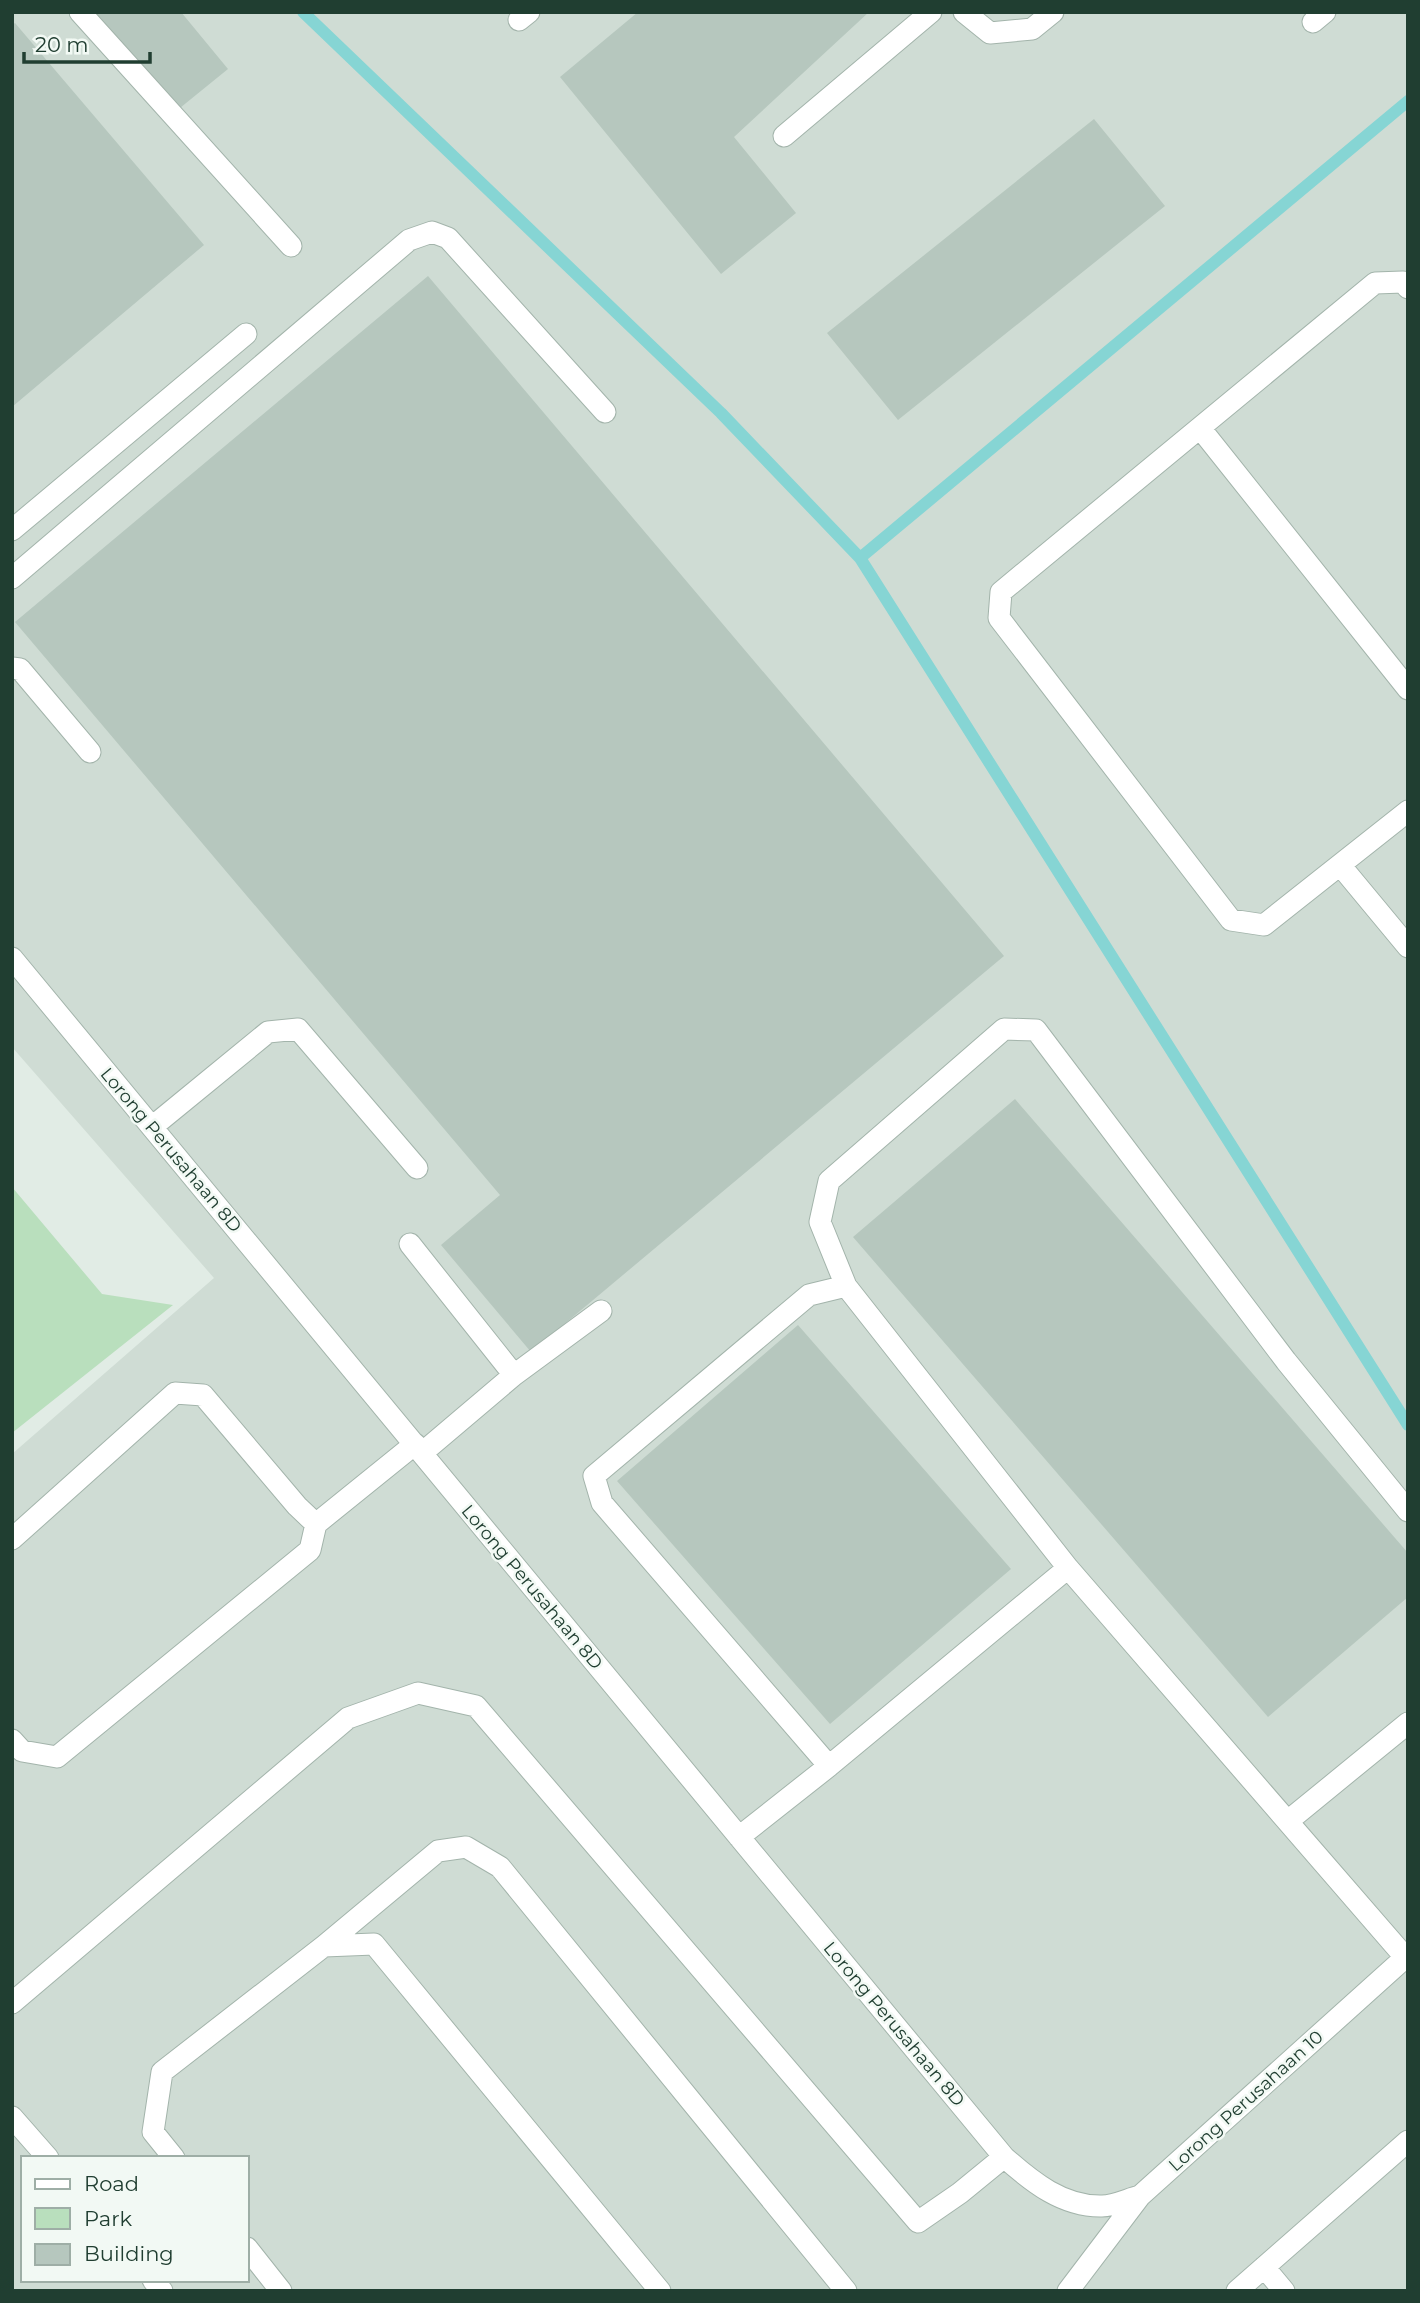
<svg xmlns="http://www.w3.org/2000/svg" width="1420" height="2303" viewBox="0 0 1420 2303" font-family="Montserrat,sans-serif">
<rect width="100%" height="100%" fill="#e1ece5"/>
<!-- built -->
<path fill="#cfdcd4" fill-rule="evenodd" d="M12,12H1408V2291H12V1454L214,1278L12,1047ZM23,2158H247V2280H23Z"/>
<!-- green -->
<path fill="#b9dfbd" d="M12,1187L102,1294L173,1305L12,1433Z"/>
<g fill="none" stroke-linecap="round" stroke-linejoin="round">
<!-- stream -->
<path stroke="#86d5d4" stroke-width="12" d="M303,12L721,413L860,558L1408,101
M860,558L1408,1425"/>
</g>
<!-- building -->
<path fill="#b6c7be" d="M93,12H181L228,69L175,112Z
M638,12H869L734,137L796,213L721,274L560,77Z
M15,23L204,245L12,407V25Z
M1094,119L1165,206L898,420L827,333Z
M428,276L1004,956L531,1352L441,1245L500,1195L15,622Z
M1015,1099L1408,1553V1597L1268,1717L853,1237Z
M798,1325L1011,1569L830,1724L617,1481Z"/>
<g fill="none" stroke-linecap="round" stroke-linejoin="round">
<!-- minor casing -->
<g stroke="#a3b4ab" stroke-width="23">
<path id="minor" d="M80,12L291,246
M964,12L990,33L1032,29L1053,12
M519,20L529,12
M1313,22L1325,12
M784,136L931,12
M1408,288L1403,282L1375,283L1001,592L999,618L1231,920L1264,925L1408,811
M1200,428L1408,689
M12,530L246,334
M12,578L409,240L432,232L448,238L605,412
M12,668L20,669L90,752
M1340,865L1408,947
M12,958L1004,2157C1032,2182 1063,2207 1102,2206C1114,2206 1128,2199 1140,2196L1408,1955
M152,1127L268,1032L298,1029L417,1168
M410,1244L514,1375
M846,1286L820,1222L829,1181L1004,1029L1036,1030L1286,1361L1408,1511
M422,1453L514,1375L601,1311
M12,1539L175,1393L203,1395L297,1506L316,1524
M12,1740L22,1751L57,1757L310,1550L316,1524L415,1444
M829,1766L602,1503L594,1476L809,1295L846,1286L1068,1568L1405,1957
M1288,1821L1408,1723
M739,1837L829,1766L1068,1568
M324,1946L438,1851L466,1847L500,1867L846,2291
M12,2003L348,1718L418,1693L476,1706L918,2222L960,2193L1004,2157
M12,2117L48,2158
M174,2158L153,2132L162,2072L324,1946L374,1944L660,2291
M247,2248L281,2291
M1264,2267L1284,2291
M153,2280L162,2291
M1068,2291L1140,2196
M1237,2291L1408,2141"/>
</g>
<!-- minor -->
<use href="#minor" stroke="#fff" stroke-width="21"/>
</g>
<g text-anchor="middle" stroke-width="5" stroke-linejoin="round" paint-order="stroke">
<!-- street labels -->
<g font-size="18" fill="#203e31" stroke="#f2f9f4">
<text transform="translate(171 1150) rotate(50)" y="6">Lorong Perusahaan 8D</text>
<text transform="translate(532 1587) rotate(50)" y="6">Lorong Perusahaan 8D</text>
<text transform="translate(894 2024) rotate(50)" y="6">Lorong Perusahaan 8D</text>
<text transform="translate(1246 2101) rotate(-42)" y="6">Lorong Perusahaan 10</text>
</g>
</g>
<!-- border -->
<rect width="1420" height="2303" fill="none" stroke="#203e31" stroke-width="28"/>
<!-- legend -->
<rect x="21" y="2156" width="228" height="126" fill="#f2f9f4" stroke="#9eaea6" stroke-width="2"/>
<rect x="35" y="2179" width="35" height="10" fill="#ffffff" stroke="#9eaea6" stroke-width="2"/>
<text x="84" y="2191" font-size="21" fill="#203e31">Road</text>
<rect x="35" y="2208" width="35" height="21" fill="#b9dfbd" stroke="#9eaea6" stroke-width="2"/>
<text x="84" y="2226" font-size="21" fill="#203e31">Park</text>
<rect x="35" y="2244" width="35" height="21" fill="#b6c7be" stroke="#9eaea6" stroke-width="2"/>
<text x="84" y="2261" font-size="21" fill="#203e31">Building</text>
<!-- scale -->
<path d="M24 52v10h126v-10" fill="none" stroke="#203e31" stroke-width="3.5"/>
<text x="35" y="52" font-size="21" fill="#203e31" stroke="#f2f9f4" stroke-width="5" paint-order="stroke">20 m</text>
</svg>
